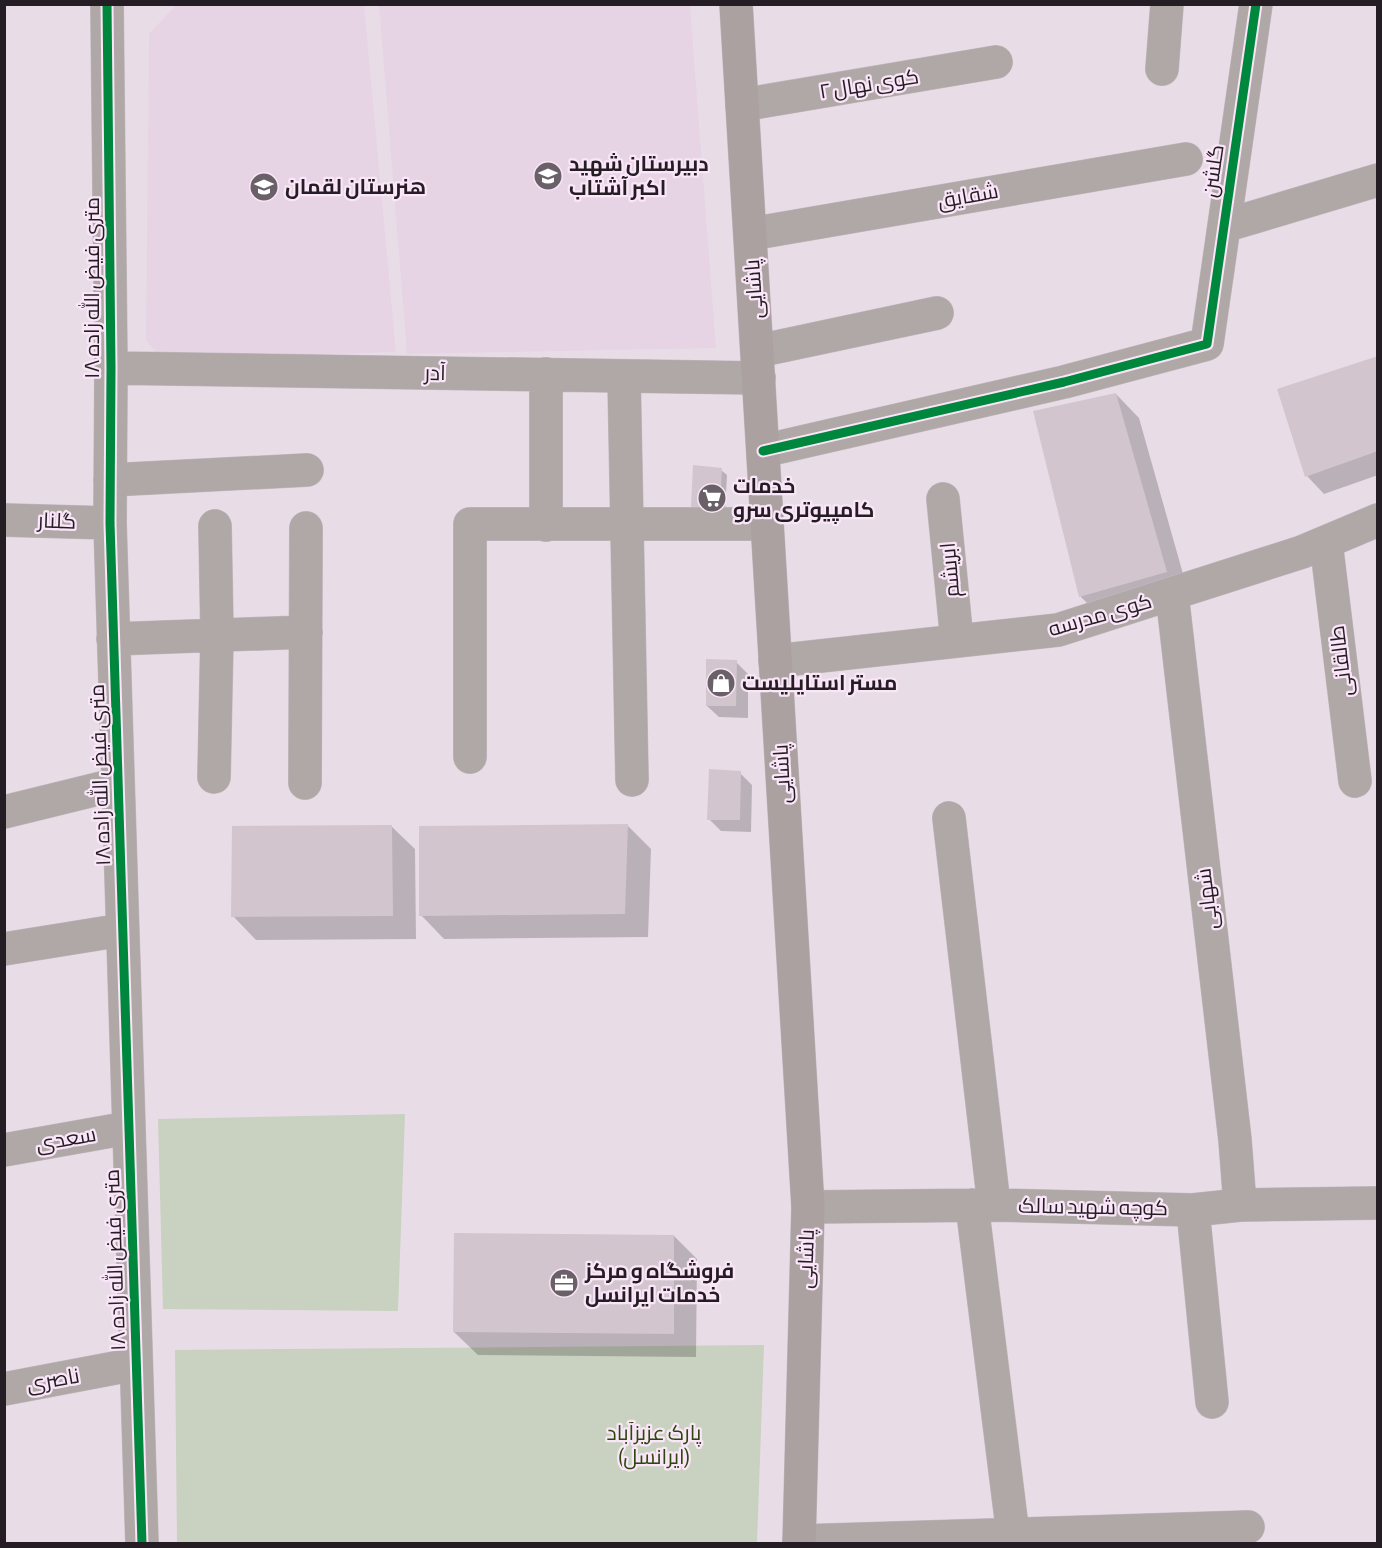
<svg xmlns="http://www.w3.org/2000/svg" width="1382" height="1548" viewBox="0 0 1382 1548" font-family="'Asap Condensed',Cairo,sans-serif">
<rect width="100%" height="100%" fill="#e8dde7"/>
<!-- built -->
<path fill="#e6d4e5" d="M183,5H364L396,352L162,359L146,340L149,34L175,6Z
M379,5H690L716,348L407,354Z"/>
<!-- green -->
<path fill="#c9d1c0" d="M405,1114L398,1311L163,1309L158,1119Z
M764,1345L757,1543H177L175,1350Z"/>
<!-- shadow -->
<path fill="#0003" d="M1378,358V475L1324,494L1307,476Z
M1116,394L1139,418L1189,595L1104,620L1081,597Z
M721,470L727,475L725,513L699,512L693,506Z
M736,662L748,674V718L719,717L707,706Z
M740,773L752,785L751,832L721,831L709,819Z
M627,825L651,849L648,937L444,939L421,915Z
M391,826L415,849L416,939L256,940L233,916Z
M674,1236L697,1259L696,1357L478,1355L454,1332Z"/>
<!-- building -->
<path fill="#d2c5ce" d="M1378,356V451L1305,477L1277,389Z
M1116,393L1167,572L1079,597L1033,411Z
M693,465L722,468L720,508L691,507Z
M706,659L737,660L736,706H706Z
M709,769L741,771L740,820H707Z
M628,824L625,914L419,916V826Z
M392,825L393,916L231,917L232,826Z
M454,1233L674,1235V1334L453,1332Z"/>
<g fill="none" stroke-linecap="round" stroke-linejoin="round">
<!-- minor casing -->
<g stroke="#c4bbc3" stroke-width="34">
<path id="minor" d="M107,4L111,368L110,523L142,1544
M1162,69L1167,4
M742,105L996,62
M1224,226L1378,180
M751,234L1186,159
M758,351L937,313
M111,368L759,378
M546,374V525
M624,376L632,780
M763,451L1064,382L1207,344L1256,4
M110,480L307,470
M943,499L957,641
M4,520L110,523
M1326,542L1355,781
M1172,594L1235,1140L1240,1205
M113,639L306,632
M775,661L1058,630L1302,552L1378,520
M470,757V524H767
M214,777L217,635L215,526
M305,783L306,528
M4,812L118,784
M949,818L994,1205
M4,949L122,930
M4,1150L128,1128
M972,1205L1013,1535
M808,1207L994,1205L1193,1210L1240,1205L1378,1203
M1193,1210L1212,1402
M4,1389L136,1364
M799,1541L1248,1527"/>
</g>
<!-- major casing -->
<g stroke="#c4bbc3" stroke-width="34">
<path id="major" d="M736,4L808,1207L799,1544"/>
</g>
<!-- minor -->
<use href="#minor" stroke="#b0a8a7" stroke-width="33"/>
<!-- major -->
<use href="#major" stroke="#aaa1a0" stroke-width="33"/>
<!-- cycleway casing -->
<g stroke="#fae6f8" stroke-width="13">
<path id="cycleway" d="M107,4L111,368L110,523L142,1544
M763,451L1064,382L1207,344L1256,4"/>
</g>
<!-- cycleway -->
<use href="#cycleway" stroke="#00873e" stroke-width="9"/>
</g>
<!-- icons -->
<defs>
<g id="school-disc" transform="scale(1.5)"><circle r="9.5" fill="#696068" stroke="#fae6f8"/><path d="M0-5L7-2L0 1L-7-2ZM-4 1L0 2.5L4 1V4Q0 6-4 4Z" fill="#fff"/></g>
<g id="supermarket-disc" transform="scale(1.5)"><circle r="9.5" fill="#696068" stroke="#fae6f8"/><path d="M-6-5.5h2.5l.6 2H6L4.5 2H-2.5L-4.4-4H-6ZM-1.5 3.2a1.3 1.3 0 1 0 .1 0ZM3 3.2a1.3 1.3 0 1 0 .1 0Z" fill="#fff"/></g>
<g id="shop-disc" transform="scale(1.5)"><circle r="9.5" fill="#696068" stroke="#fae6f8"/><path d="M-5-2.5h2.3a2.7 3.5 0 0 1 5.4 0H5L5.5 6h-11ZM-1.5-2.5h3a1.5 2.3 0 0 0-3 0Z" fill="#fff"/></g>
<g id="office-disc" transform="scale(1.5)"><circle r="9.5" fill="#696068" stroke="#fae6f8"/><path d="M-6-3h4V-5.5h4V-3h4V5H-6ZM-1-4.5V-3h2v-1.5ZM-6 0V1H6V0Z" fill="#fff"/></g>
</defs>
<g fill-rule="evenodd">
<use href="#school-disc" x="548" y="176"/>
<use href="#school-disc" x="264" y="187"/>
<use href="#supermarket-disc" x="712" y="498"/>
<use href="#shop-disc" x="721" y="683"/>
<use href="#office-disc" x="564" y="1283"/>
</g>
<g text-anchor="middle" stroke-width="4.5" stroke-linejoin="round" paint-order="stroke">
<!-- street labels -->
<g font-size="21" fill="#241d23" stroke="#fae6f8">
<text transform="translate(869 84) rotate(-9)" y="7">کوی نهال ۲</text>
<text transform="translate(1213 171) rotate(-82)" y="7">گلشن</text>
<text transform="translate(968 196) rotate(-10)" y="7">شقایق</text>
<text transform="translate(92 288) rotate(-90)" y="7">۱۸ متری فیض الله زاده</text>
<text transform="translate(754 289) rotate(-94)" y="7">پاشایی</text>
<text transform="translate(435 373) rotate(1)" y="7">آدر</text>
<text transform="translate(57 521) rotate(2)" y="7">گلنار</text>
<text transform="translate(950 570) rotate(-95)" y="7">ابریشم</text>
<text transform="translate(1100 615) rotate(-16)" y="7">کوی مدرسه</text>
<text transform="translate(1341 661) rotate(-97)" y="7">طالقانی</text>
<text transform="translate(782 774) rotate(-93)" y="7">پاشایی</text>
<text transform="translate(100 775) rotate(-92)" y="7">۱۸ متری فیض الله زاده</text>
<text transform="translate(1207 899) rotate(-97)" y="7">شهابی</text>
<text transform="translate(66 1139) rotate(-10)" y="7">سعدی</text>
<text transform="translate(1093 1207) rotate(1)" y="7">کوچه شهید سالک</text>
<text transform="translate(806 1259) rotate(-88)" y="7">پاشایی</text>
<text transform="translate(115 1260) rotate(-92)" y="7">۱۸ متری فیض الله زاده</text>
<text transform="translate(53 1380) rotate(-10)" y="7">ناصری</text>
</g>
<!-- poi labels -->
<g font-size="21" font-weight="bold" fill="#241d23" stroke="#fae6f8" text-anchor="start">
<text x="569" y="171">دبیرستان شهید<tspan x="569" dy="24">اکبر آشتاب</tspan></text>
<text x="285" y="194">هنرستان لقمان</text>
<text x="733" y="493">خدمات<tspan x="733" dy="24">کامپیوتری سرو</tspan></text>
<text x="742" y="690">مستر استایلیست</text>
<text x="585" y="1278">فروشگاه و مرکز<tspan x="585" dy="24">خدمات ایرانسل</tspan></text>
</g>
<!-- park labels -->
<g font-size="21" fill="#2a480c" stroke="#fae6f8">
<text x="654" y="1440">پارک عزیزآباد<tspan x="654" dy="24">(ایرانسل)</tspan></text>
</g>
</g>
<!-- border -->
<rect width="1382" height="1548" fill="none" stroke="#241d23" stroke-width="12"/>
</svg>
